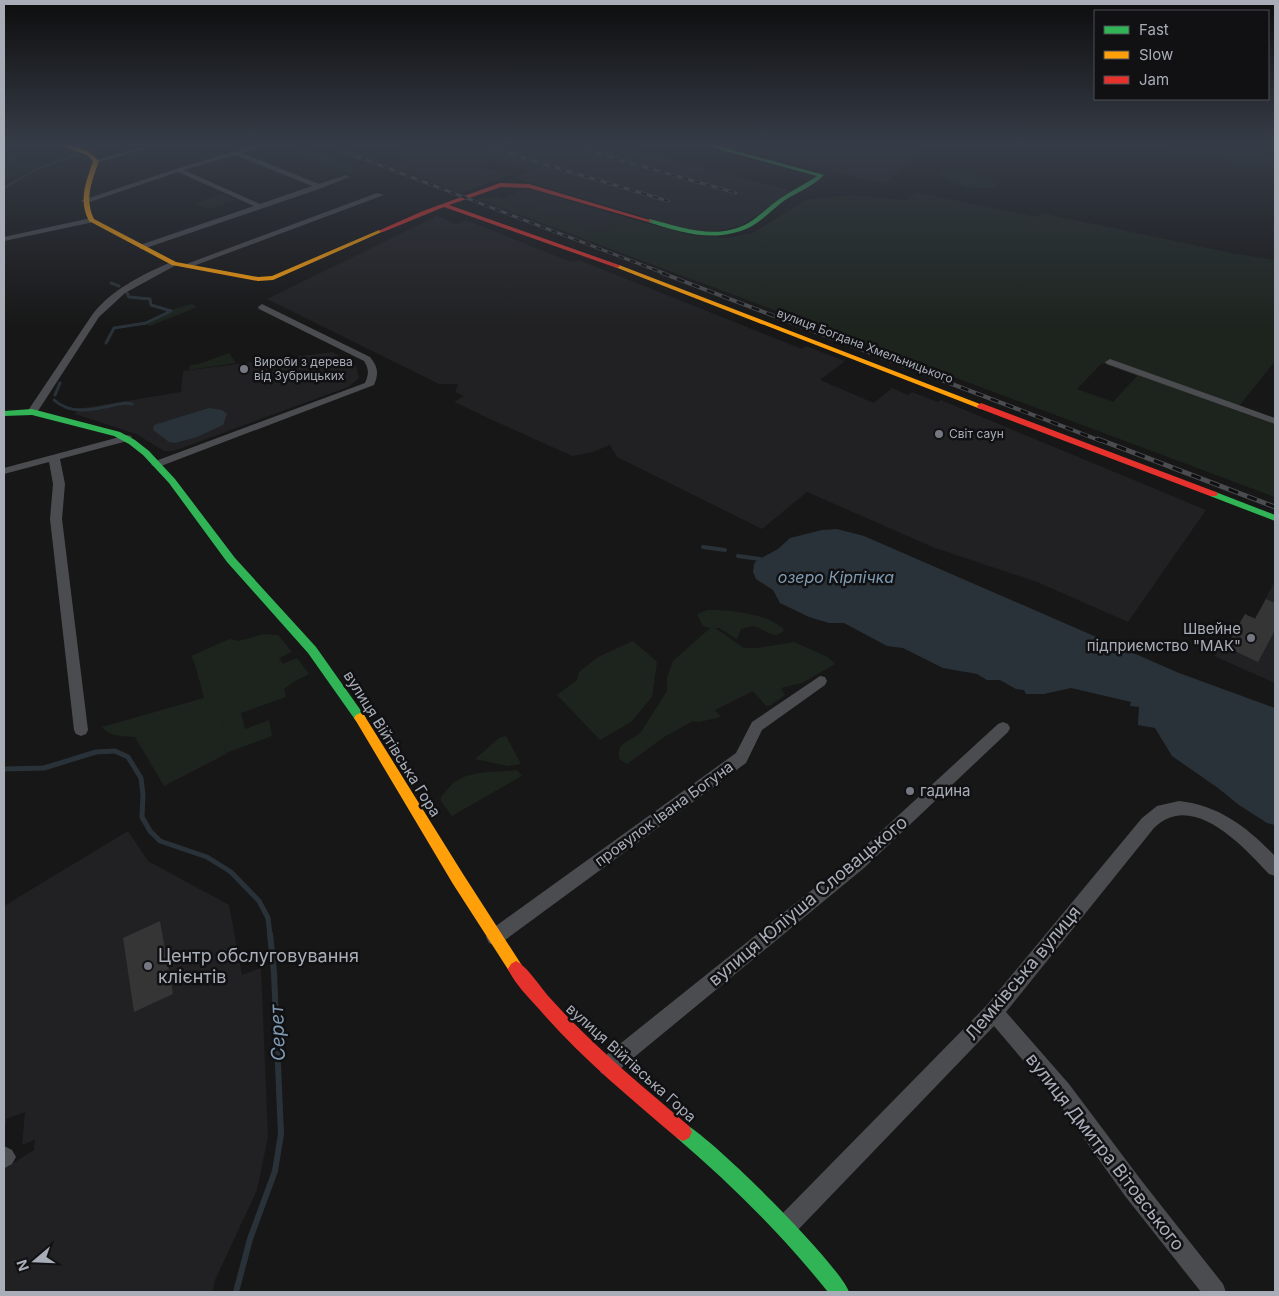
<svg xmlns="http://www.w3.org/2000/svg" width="1279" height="1296" viewBox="0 0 1279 1296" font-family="Inter,sans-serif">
<rect width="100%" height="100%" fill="#171717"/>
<!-- built -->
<path fill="#212123" d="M414,145H514L531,150L542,145L560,147L565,145H618L792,191L741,226L717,231H691L515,178L529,171L480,156L475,159L484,161L475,165L509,175L462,193L391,166L409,159L396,155Z
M722,145H941L937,151L922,149L884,184Z
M530,189L628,218L598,233L503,199L518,191Z
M437,216L456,224L466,220L571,262L579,260L802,349L806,346L845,361L820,380L874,403L892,388L908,395L912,392L938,402L941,400L1206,510L1128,622L1037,582L935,548L807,492L762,529L617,457L610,445L593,452L572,456L490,419L454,402L464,396L455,392L458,384H439L267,299Z
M333,352L356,366L359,378L348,387L174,451H164L136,434L75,414L77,409L181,392L183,371Z
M1275,581V683L1214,656L1220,648L1226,647L1245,614L1255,618Z
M128,831L148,861L229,905L242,975L261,968L268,1137L257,1190L215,1280L213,1292H4V1169L34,1150L35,1140L22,1145L25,1112L6,1119V1123L4,1124V906Z"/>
<!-- green -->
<path fill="#1d241e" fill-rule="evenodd" d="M276,145H298L362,171L351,174Z
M1115,145H1275V155L1274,153L1258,154L1275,160V164L1247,156H1231L1244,157L1273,165C1257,167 1236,164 1222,156L1223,155L1164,151Z
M4,152L13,153L19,160L12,166L33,167L12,177H4Z
M949,168L964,170L972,175L1000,181L997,188C976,190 955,188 939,174L945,169Z
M916,192L1037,217L1041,213L1232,253L1275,260V361L1236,410L1275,424V497L477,199L496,196L598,233L628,218L690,235L726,238L753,233L807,199L854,195L906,200ZM1102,363L1137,376L1113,402L1077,389Z
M222,194L237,200L210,209L195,203Z
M192,304L197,307L150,326L144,323L171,310Z
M229,353L236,363L189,370L190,365L199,364Z
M707,610C727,609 771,614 784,630C775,642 764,628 753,626L741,629L737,639L719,628H715L744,648H758L794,642L828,657L835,664L802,683L781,688L785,695L771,705L766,706L753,691L715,710L721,717L699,722L693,721L664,737L627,764L619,759C616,741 631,742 641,732L667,691V677L673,661L710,628L703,626L697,614Z
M264,634L278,635L292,652L279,658L283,664L297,658L309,674L295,681L284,689L286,697L241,713L245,729L269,720L272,736L226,753L222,700L226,754L164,786L135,737C123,736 110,737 102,727L204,698L195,664L191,656L229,639L239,641Z
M633,641L657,662L652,697L631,722L600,740L557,695L577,680L579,672L598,657Z
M506,736L521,764L508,766L475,759L499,738Z
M517,770L522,776L452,816L441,801V797C446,791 452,783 458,780C474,770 498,773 517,770Z"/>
<!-- water -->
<path fill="#2a3239" d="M209,408L222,410L227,414L223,425L197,437L175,443L169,442L153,430L154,425Z
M837,529L864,536L1179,673L1275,708V825L1267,823L1239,805L1218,788L1172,756L1155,728L1138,725L1139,707L1130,706L1131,702L1071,688L1044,694H1026L1024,690L1016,689L1000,680H987L977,674L943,668L903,648L887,646L844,623H829L809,617L780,603L773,590L756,579L753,572L754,564L756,561L778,549L790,538L822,530Z"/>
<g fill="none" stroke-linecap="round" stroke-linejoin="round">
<!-- stream-far4 -->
<path stroke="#2a3239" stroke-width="2.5" d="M4,188L39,168L105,145"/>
<!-- stream-far3 -->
<path stroke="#2a3239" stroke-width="3" d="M111,283L119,286
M106,343L114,328L146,323L171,311L151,305L150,299L129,297L126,291
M55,395L60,383
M54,400C74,418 101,407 125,403L132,404"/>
<!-- stream-far2 -->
<path stroke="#2a3239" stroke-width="4" d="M703,547L725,550
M738,556L760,559"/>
<!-- stream-far1 -->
<path stroke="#2a3239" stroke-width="5" d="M4,769L44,768L96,752L115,751L128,757L141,778L143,795L142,817L150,831L160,841L207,857L231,872L259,901L268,918L270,935"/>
<!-- stream -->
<path stroke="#2a3239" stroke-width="6" d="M236,1292L250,1239L275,1171L281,1134L274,973L270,934"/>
</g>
<!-- building -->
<path fill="#353536" d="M1266,599L1275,603V630L1258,662L1226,647L1245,614L1255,619Z
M160,921L173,994L134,1012L123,938Z"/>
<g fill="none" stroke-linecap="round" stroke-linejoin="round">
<!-- street -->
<path fill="#4b4c50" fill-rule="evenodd" d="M149,145H160L96,163L93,161Z
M255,145H265L242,153L319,184L346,175L349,177L322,188L143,249H140V245L254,206L178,172L87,203L80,201L176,169ZM235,155L312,186L260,204L184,170Z
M377,193L384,195L188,268L181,266Z
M91,218L95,220L94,222L4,241V237Z
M171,262L178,264L125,293L99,317L36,414H28L27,412L92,315C112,289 142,275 171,262Z
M262,304L370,357C378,367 379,373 374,385L161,466H153L151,464L153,462L365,383C369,374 369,369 364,361L259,309L258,307Z
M1110,359L1275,418V424L1107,364L1105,362Z
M127,435L131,436L132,438L131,440L60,459L65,484L62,519L88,730L86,734L81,736L76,734L74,730L50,519L53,484L49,462L4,474V468Z
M820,676L825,677L827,681L825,685L762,730L746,763L501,943L495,946L489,943L486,937L489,931L736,753L752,722Z
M1003,722L1008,724L1010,728L1008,732L864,868L615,1073L608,1076L601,1073L598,1066L601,1059L852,858L998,724Z
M1179,801C1219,805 1248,828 1275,856V876L1269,874C1243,846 1192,790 1154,828L1006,1012L1069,1084L1141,1180L1223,1284L1226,1292H1201L1125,1196L1055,1098L994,1026L794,1234L786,1237L778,1234L775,1226L778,1218L987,1005L1142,818L1157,806Z
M4,1146L12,1150L16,1157L12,1164L5,1168Z"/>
<!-- fast -->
<path fill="#30b455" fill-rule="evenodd" d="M704,145H714L824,175C813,186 798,192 785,200C774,208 764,219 752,226C718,244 682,233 648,222V220L650,219C683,228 719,241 750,222C761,215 770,205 781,198C793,190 805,184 817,176Z
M32,409L120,432L135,440L149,451L175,479L235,558L316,647L364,715L366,718L364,721L360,723L356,721L308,653L227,562L169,483L143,455L129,444L114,436L32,415L4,416V411Z
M1213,491L1275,515V521L1210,496V492Z
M683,1123C710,1135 840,1265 849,1292H828C783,1236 732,1185 677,1138L674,1132L677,1126Z"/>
<!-- slow -->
<path fill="#ff9f0a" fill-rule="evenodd" d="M60,145C75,145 89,150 99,161C92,181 84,199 94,219L176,262L258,277L272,276L379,230L384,231L273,280L258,281L172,265L89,221C78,201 86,182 93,161L87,155Z
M615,265H619L985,406L981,409L978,408L615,267Z
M360,713L364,715L463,874L521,964L524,969L521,974L516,977L511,974L453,884L356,721L354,718L356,715Z"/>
<!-- jam -->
<path fill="#e5322d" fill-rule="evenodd" d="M500,183L529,184L653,221L648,222L529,188L501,187L449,205L619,265L620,266L617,268L444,207L383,232L378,231L423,211Z
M981,403L1216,492L1218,494L1216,496H1210L978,408L977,406Z
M516,961C527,966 541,988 550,998C592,1045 641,1085 689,1126L692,1132L689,1138L683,1141L677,1138C629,1097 580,1057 539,1009C528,997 515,984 508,969L511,964Z"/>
<!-- rail-far2 casing -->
<g stroke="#4b4c4f" stroke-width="3">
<path id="rail-far2" d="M327,145L666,274
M480,145L668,201
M567,145L736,193"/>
</g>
<!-- rail-far1 casing -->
<g stroke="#4b4c4f" stroke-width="4">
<path id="rail-far1" d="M662,273L1101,441"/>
</g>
<!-- rail casing -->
<g stroke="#4b4c4f" stroke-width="5">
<path id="rail" d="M1098,439L1275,507"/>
</g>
<!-- rail-far2 -->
<use href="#rail-far2" stroke="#111113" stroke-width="2" stroke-dasharray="6" stroke-linecap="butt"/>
<!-- rail-far1 -->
<use href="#rail-far1" stroke="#111113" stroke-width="2.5" stroke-dasharray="8" stroke-linecap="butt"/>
<!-- rail -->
<use href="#rail" stroke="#111113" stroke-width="3" stroke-dasharray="10" stroke-linecap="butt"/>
</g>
<!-- sky -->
<linearGradient id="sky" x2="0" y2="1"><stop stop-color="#0d0d0d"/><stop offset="0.44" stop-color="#363c47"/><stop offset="1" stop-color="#363c47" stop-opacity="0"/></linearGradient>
<rect width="1279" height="327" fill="url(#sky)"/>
<!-- markers -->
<g fill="#757880" stroke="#111113" stroke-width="2">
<circle cx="244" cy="369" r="5"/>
<circle cx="939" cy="434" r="5"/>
<circle cx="1251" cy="638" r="5"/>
<circle cx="910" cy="791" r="5"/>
<circle cx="148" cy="966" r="5"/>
</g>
<g text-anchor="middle" stroke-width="5" stroke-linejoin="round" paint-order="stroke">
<!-- far-street labels -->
<g font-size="12" fill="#a8adb8" stroke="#111113">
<text transform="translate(865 346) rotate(21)" y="4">вулиця Богдана Хмельницького</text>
</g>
<!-- far-poi labels -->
<g font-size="12" fill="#a8adb8" stroke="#111113" text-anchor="start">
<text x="254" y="366">Вироби з дерева<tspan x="254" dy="14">від Зубрицьких</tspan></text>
<text x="949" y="438">Світ саун</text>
</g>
<!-- poi labels -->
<g font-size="15" fill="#a8adb8" stroke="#111113" text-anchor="end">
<text x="1241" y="634">Швейне<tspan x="1241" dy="17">підприємство "МАК"</tspan></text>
<text x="920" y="796" text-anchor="start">гадина</text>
</g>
<!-- street labels -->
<g font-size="15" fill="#a8adb8" stroke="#111113">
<text transform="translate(392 744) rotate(58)" y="5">вулиця Війтівська Гора</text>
<text transform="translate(664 814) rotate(-36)" y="5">провулок Івана Богуна</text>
<text transform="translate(631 1063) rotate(42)" y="5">вулиця Війтівська Гора</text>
</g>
<!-- water labels -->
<g font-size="16" font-style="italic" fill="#7f9bb3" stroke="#111113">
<text x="836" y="583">озеро Кірпічка</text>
</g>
<!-- near-street labels -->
<g font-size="18" fill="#a8adb8" stroke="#111113">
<text transform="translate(808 901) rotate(-40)" y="6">вулиця Юліуша Словацького</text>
<text transform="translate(1023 973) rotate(-50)" y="6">Лемківська вулиця</text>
<text transform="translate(1105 1152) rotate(52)" y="6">вулиця Дмитра Вітовського</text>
</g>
<!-- near-poi labels -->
<g font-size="18" fill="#a8adb8" stroke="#111113" text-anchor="start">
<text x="158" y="962">Центр обслуговування<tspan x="158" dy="21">клієнтів</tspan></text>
</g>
<!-- near-water labels -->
<g font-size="19" font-style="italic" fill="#7f9bb3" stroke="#111113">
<text transform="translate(277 1033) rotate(-92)" y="7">Серет</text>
</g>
</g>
<!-- border -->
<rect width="1279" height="1296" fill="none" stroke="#a8adb8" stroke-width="10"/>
<!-- legend -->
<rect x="1094" y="10" width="175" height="90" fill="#111113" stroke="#4d4f55"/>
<rect x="1104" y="26" width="25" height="8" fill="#30b455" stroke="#4d4f55"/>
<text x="1139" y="35" font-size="15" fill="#a8adb8">Fast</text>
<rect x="1104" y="51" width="25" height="8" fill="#ff9f0a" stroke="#4d4f55"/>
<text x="1139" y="60" font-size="15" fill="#a8adb8">Slow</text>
<rect x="1104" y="76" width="25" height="8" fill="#e5322d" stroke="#4d4f55"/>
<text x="1139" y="85" font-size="15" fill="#a8adb8">Jam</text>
<!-- north arrow -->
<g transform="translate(35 1261) rotate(251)" stroke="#111113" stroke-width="4" paint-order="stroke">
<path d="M0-4L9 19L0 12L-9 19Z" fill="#a8adb8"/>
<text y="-8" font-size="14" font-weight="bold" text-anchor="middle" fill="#a8adb8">N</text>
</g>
</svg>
